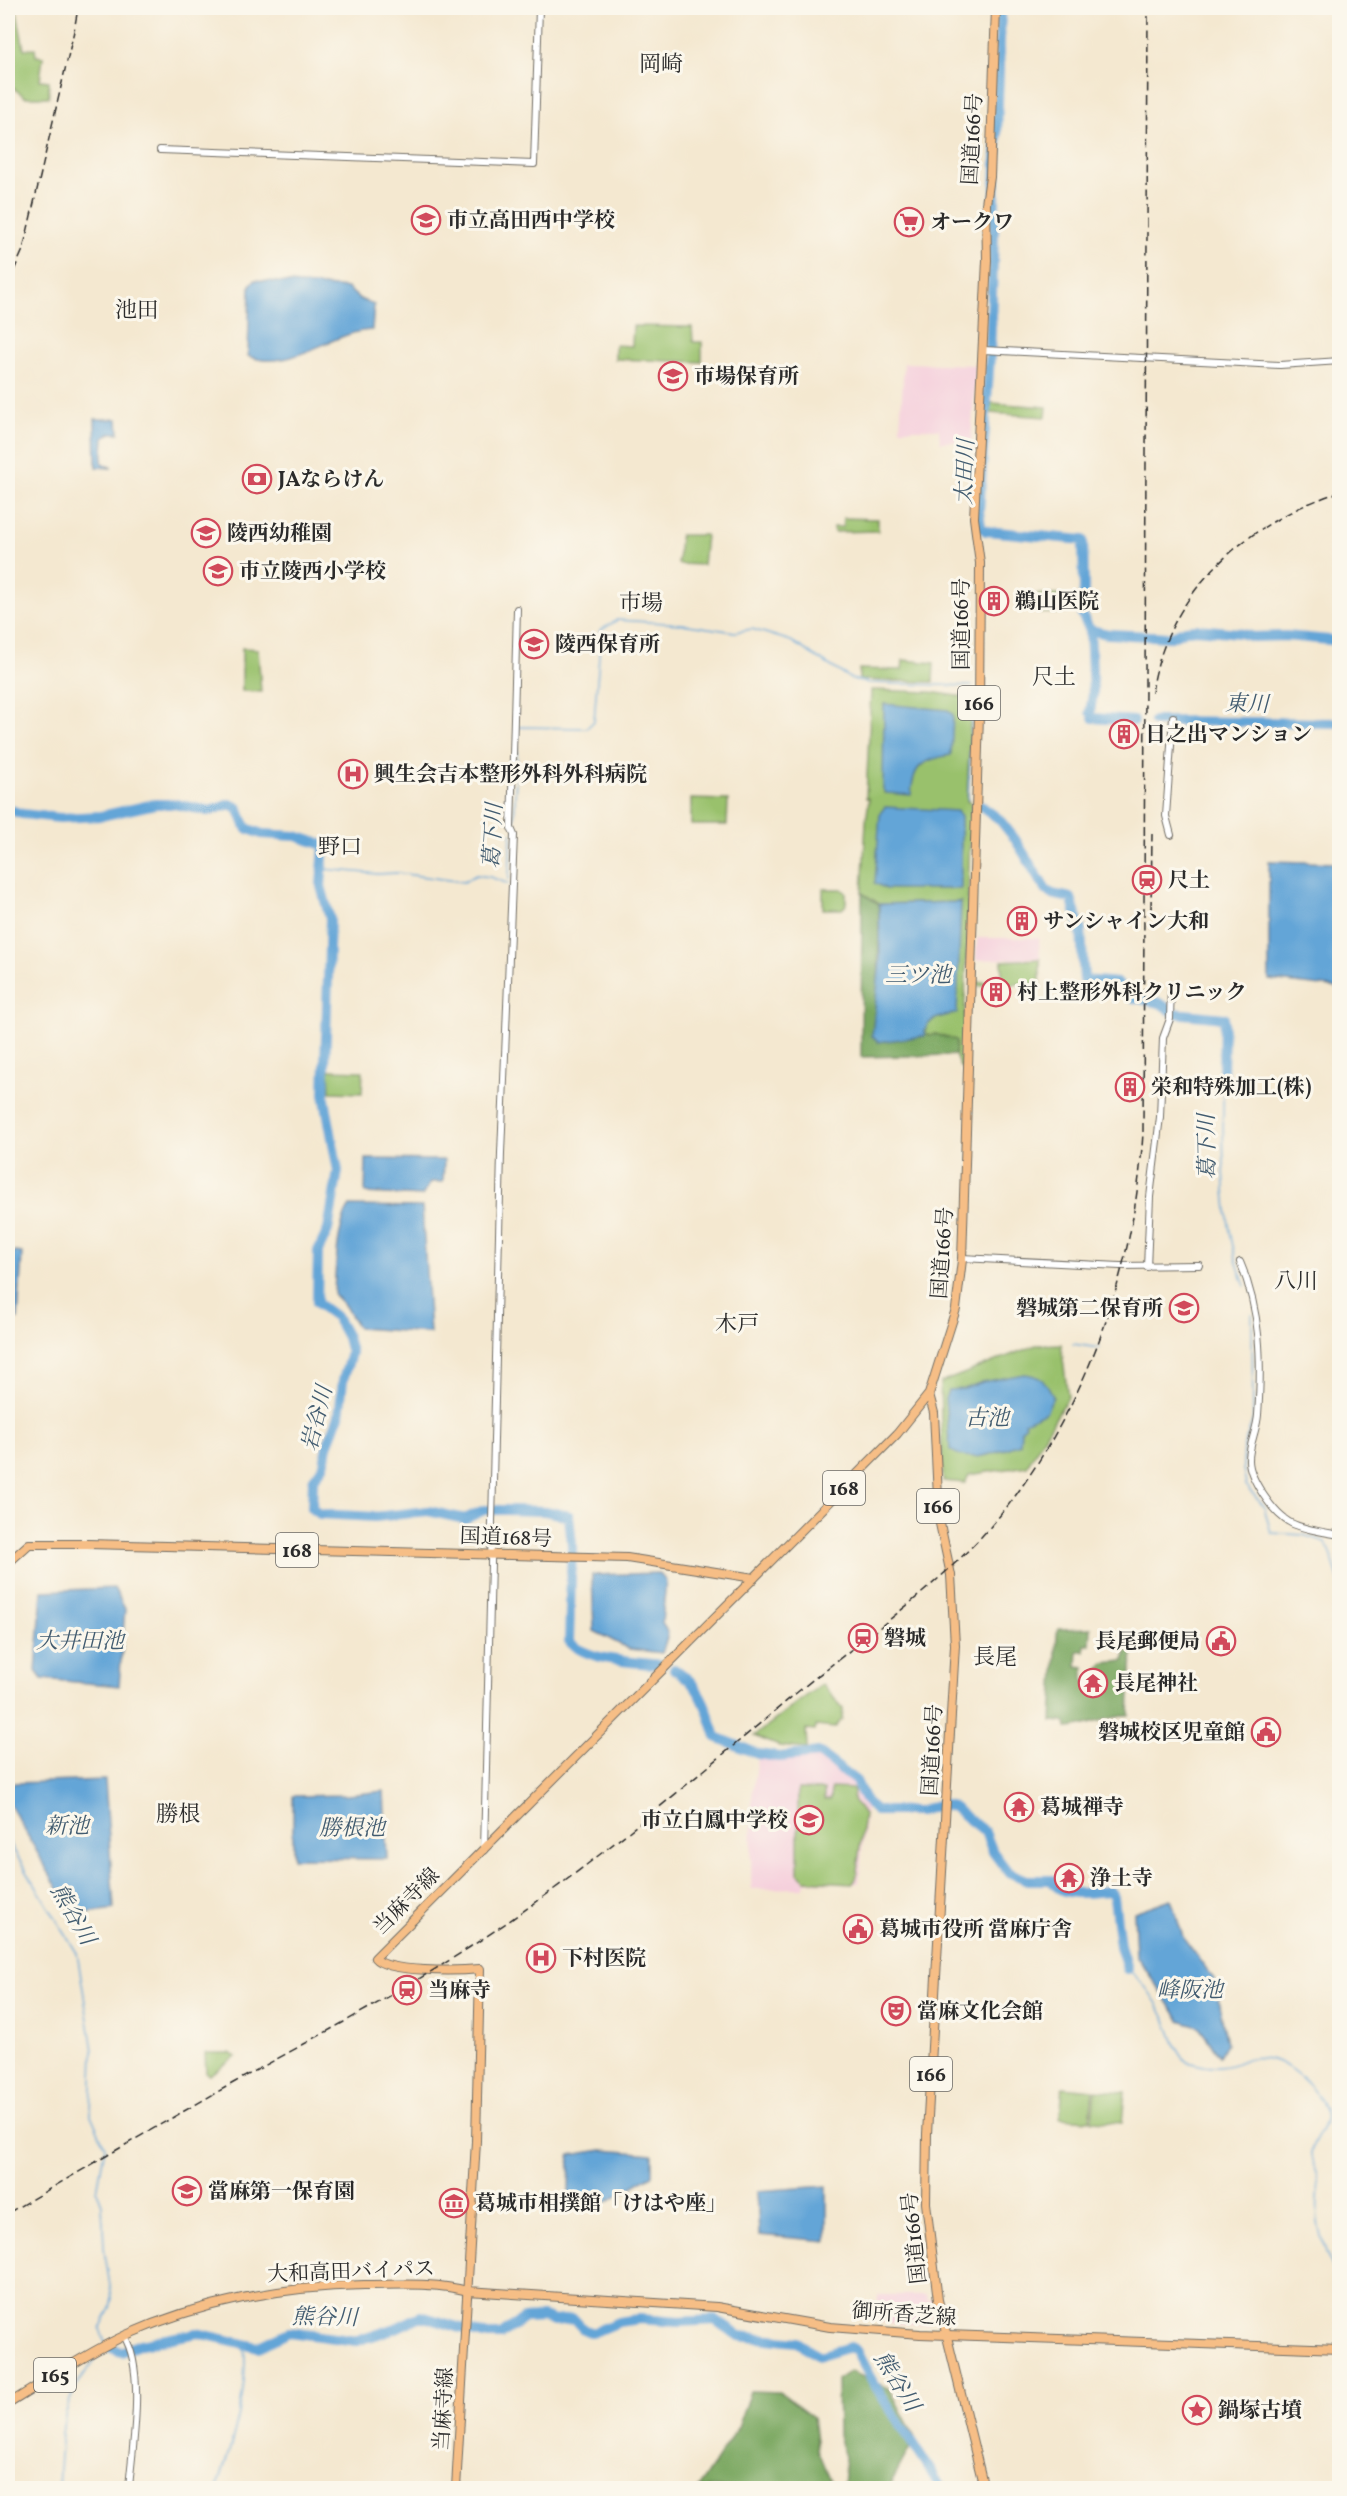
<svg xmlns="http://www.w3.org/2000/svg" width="1347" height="2496" viewBox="0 0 1347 2496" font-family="Vollkorn,'Noto Serif JP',serif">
<rect width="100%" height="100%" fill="#fbf7ec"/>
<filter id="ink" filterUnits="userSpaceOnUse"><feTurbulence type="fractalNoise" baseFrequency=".0167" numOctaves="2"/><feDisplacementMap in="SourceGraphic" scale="12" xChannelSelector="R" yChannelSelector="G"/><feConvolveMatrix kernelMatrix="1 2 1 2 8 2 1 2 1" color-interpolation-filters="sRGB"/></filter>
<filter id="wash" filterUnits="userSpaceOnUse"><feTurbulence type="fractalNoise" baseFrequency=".008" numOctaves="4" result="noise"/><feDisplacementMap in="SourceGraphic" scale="24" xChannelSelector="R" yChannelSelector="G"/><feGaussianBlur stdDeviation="1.35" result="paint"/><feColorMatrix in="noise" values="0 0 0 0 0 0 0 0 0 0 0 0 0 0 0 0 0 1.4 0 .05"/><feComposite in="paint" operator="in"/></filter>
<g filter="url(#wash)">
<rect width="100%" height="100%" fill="#f4e8d0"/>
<!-- built -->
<path fill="#f5cfdc" d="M904,363L976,365L971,441L940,442L939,429H900Z
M977,938H1039L1040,958L976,960Z
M818,1754L852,1780L866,1807L859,1883L805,1882L804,1888L751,1889L752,1797L758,1758H797Z
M878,2295H926L927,2301L933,2298L935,2313L927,2319L928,2325L877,2322Z"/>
<!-- green -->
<path fill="#99c16c" stroke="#62764c" stroke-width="1.5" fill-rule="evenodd" d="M13,9L17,13L24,49L35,48L36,56L43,57L40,80L49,81V97H25L8,84V10Z
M633,326L692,327L693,342H702V362L615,359V345L632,346Z
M991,403L1047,407L1046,417L990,413Z
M843,518L878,519V531L834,532L833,527H843Z
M680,535H706L703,565L678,564Z
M1037,594L1067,596V613H1037Z
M242,648L258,649L261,692L242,691Z
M903,660L934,663L933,682L859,680V669L902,670Z
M871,690L930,692L971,698L967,801L971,803L963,1068L960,1067L955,1055V1040L935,1034L925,1036L926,1026L932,1020L961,902L879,904L862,893L866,822L869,799L866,798ZM884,704L934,758L919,766L912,777L884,793Z
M691,799L728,800L727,825H691Z
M823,889H842L846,893V905L842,909H823Z
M1040,959V983L976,986V982L1002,981V961Z
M329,1070L363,1071L362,1093L330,1092Z
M1061,1344L1068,1397L1027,1466L969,1475L965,1483L943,1481L940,1383L1036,1345Z
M822,1684L843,1709L842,1719L835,1728L816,1726L815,1731L806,1730L807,1749L779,1746L754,1736Z
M831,1788L854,1789L853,1801L864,1814L856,1879L852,1883L805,1880L798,1873V1789L824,1790V1800H830Z
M205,2053H230L236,2057L209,2075L206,2073Z
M1063,2087L1093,2090L1090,2120L1060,2118Z
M1095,2090L1125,2092L1122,2123L1092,2121Z"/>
<!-- forest -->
<path fill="#7aa760" stroke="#526946" stroke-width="1.5" d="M862,893L879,904L878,1042L935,1034L956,1040L955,1055L861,1057Z
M1091,1628L1090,1645H1085L1084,1651H1078L1077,1666L1084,1667V1681L1094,1682L1095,1675L1104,1663L1124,1661L1127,1651H1132L1129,1716C1108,1715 1090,1727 1067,1728L1066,1722L1052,1721L1057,1634L1059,1629Z
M850,2371L890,2389L915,2438L890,2485L892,2488H843L845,2457L838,2435L837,2380Z
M750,2391L780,2392L813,2417L817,2449L833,2488H698L738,2427Z"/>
<!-- water -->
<path fill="#64a5d7" stroke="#486881" stroke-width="1.5" d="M255,280L347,288L360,299L374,305L372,330C331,331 290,374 248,356L250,285Z
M95,419H118L119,433H111L104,438L102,463L112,468L96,467Z
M884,704L948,710L953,715L951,755C922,760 913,765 911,795L886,793L883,789Z
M885,807L957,811L961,817V889H886L875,883L880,813Z
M1269,861L1339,863V988L1269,980Z
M961,902L957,1013C943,1017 923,1018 925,1036L878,1042L872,1036L880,961L879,904Z
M366,1159L444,1160L443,1182H431L422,1196L365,1193Z
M350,1206L422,1207L430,1333L358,1328L345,1306L334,1295C335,1273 337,1223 350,1206Z
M8,1251L22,1253L18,1319H8Z
M1024,1374C1040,1375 1048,1382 1053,1397L1046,1412L1025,1422L1026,1425L1021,1430L1020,1444C997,1452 972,1465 950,1450L945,1399L948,1390L964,1389L982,1382Z
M659,1573L666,1581L662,1622L668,1634L662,1653L629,1649L594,1631L592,1575Z
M114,1588L125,1609L119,1686L42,1679L36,1671L42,1591Z
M105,1780L114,1909L73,1915L8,1801V1787L14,1783Z
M384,1791L387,1859L293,1858V1796L347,1795Z
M1171,1899L1183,1937L1214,1979L1227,2043L1220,2056L1198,2026L1180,2020L1136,1955L1134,1912Z
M602,2150L652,2154V2175L596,2208H572L569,2194L570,2155Z
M827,2186V2241L759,2235L757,2191Z"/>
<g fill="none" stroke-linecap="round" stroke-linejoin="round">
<!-- stream -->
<path stroke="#64a5d7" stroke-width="1.5" d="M968,800L973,698
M514,823L518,727L587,728L594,721L601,630L617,620L682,624L735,632L752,629L791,641L851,679L869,683L972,686
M323,869L378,874L397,873L464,882L476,875L490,877L509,884
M509,879L511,833
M1223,1076C1224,1145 1219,1221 1245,1286
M1252,1314L1253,1419L1244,1445L1243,1468L1246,1485L1264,1507L1271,1533L1303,1535L1326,1542L1340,1583
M1073,1344L1099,1348
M8,1841L77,1953L93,2050L91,2115L105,2147L97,2191L102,2205L104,2248L112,2298L110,2308L100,2329L105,2343
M1127,1969C1147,1984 1160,2006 1170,2030C1175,2043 1177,2052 1187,2062C1198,2065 1208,2068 1219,2067C1244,2065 1246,2051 1276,2061C1294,2068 1330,2098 1325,2121C1323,2132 1312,2141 1311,2154C1311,2163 1317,2171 1318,2180C1320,2194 1316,2207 1318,2221C1319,2233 1333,2276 1340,2285
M58,2488C62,2428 59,2395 105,2350
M217,2488C232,2445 249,2392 244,2345"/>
<!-- river -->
<path stroke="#64a5d7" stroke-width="10" d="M1001,8L990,357L979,511L981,527L986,531L1083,540L1084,588L1082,615L1090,630L1108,634L1171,637L1185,630L1198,629L1239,633L1253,637L1286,636L1340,641
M1090,712L1093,694L1090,630
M1093,718L1134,721
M1154,721L1340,723
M980,805L999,819L1015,839L1046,890L1052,894L1071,898L1081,930L1084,980L1117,983L1130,997L1160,1003L1174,1013L1224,1018L1223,1076
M8,809L22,814L60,818L101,816L155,804H175L209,811L230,804L238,808L246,828L262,834L296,836L324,845L321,886L330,919L324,1094L338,1171L328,1230L318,1251L317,1303L336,1317L347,1337L351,1353L343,1380L339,1416L327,1446L324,1465L313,1480L312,1509L320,1514L375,1517L428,1511L465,1519L484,1510H506L545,1511L569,1516L572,1545L569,1641C585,1661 636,1662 661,1665
M674,1669C701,1683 708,1711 716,1737L758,1754L779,1757L819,1753L856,1781L865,1800L876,1811H920L942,1804L953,1807L985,1832L993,1852L1008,1872L1027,1880H1052C1060,1899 1092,1892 1110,1891L1114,1897L1120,1946L1127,1969
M109,2347L121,2352L141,2344L197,2333L258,2347L289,2332L357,2341L396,2328L421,2316L484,2335H501L524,2318L543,2317L554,2321L574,2319L583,2329L592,2333L618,2322L639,2319L679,2322L715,2320L739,2336L798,2342L819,2356L850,2347L856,2350C879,2399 914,2441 941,2488"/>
</g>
</g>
<g filter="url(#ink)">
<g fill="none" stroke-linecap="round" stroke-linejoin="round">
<!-- minor casing -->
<g stroke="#716d65" stroke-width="8">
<path id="minor" d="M160,150L534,164L539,8
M983,350L1280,365L1340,361
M1171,835L1166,816L1173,717
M962,1258L1120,1266L1199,1265
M1240,1262C1261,1312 1262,1361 1258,1415C1257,1430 1249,1444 1249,1460C1249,1478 1274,1515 1291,1523C1305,1530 1324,1532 1340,1535
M1147,1267L1150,1197L1160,1117L1163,1038L1170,1019L1171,985
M484,1850L501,1153L514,835L511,828L517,609
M124,2336C146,2371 132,2448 129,2488"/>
</g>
<!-- major casing -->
<g stroke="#716d65" stroke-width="10">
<path id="major" d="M468,2291L717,2307L830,2327L920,2334L1340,2349
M456,2488L476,2141L480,1969C460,1971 387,1973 375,1958L754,1578"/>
</g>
<!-- highway casing -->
<g stroke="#716d65" stroke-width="10">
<path id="highway" d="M8,1563L29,1544H88L627,1558L754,1578L897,1434L929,1394
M8,2404C46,2381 85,2354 126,2335C203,2301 280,2287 364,2285C399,2285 433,2282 468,2291
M984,2488L938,2300L926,2203L927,2134L955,1645L951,1575L939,1519L934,1413L929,1394L956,1309L962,1260L979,715L980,563L974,518L987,260L986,204L990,177L996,8"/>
</g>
<!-- minor -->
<use href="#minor" stroke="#fff" stroke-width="6"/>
<!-- major -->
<use href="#major" stroke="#f6be86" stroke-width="8"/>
<!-- highway -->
<use href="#highway" stroke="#f6be86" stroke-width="8"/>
<!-- rail -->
<path stroke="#2b2b2b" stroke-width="1.5" stroke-dasharray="9 4.5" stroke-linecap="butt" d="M8,284L23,250L74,31L78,8
M1152,693C1166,593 1247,521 1340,492
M1151,909L1152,834
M8,2213C84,2169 159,2125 235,2082C314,2038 395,1996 470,1947C587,1872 693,1779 800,1690C874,1630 963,1570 1018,1492C1094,1386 1135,1262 1143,1133L1148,8"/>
</g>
</g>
<!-- icons -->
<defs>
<g id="school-ring" transform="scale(1.5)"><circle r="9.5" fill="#fbf7ec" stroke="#d1495b" stroke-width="1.5"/><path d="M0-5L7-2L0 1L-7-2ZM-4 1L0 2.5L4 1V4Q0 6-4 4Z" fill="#d1495b"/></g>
<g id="supermarket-ring" transform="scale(1.5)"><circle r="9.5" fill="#fbf7ec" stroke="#d1495b" stroke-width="1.5"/><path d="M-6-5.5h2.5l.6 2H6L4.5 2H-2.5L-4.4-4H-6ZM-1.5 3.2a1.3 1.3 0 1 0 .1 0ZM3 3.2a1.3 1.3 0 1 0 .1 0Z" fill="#d1495b"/></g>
<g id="bank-ring" transform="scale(1.5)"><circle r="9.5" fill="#fbf7ec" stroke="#d1495b" stroke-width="1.5"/><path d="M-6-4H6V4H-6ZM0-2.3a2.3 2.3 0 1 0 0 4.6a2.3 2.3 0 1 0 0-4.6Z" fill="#d1495b"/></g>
<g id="building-ring" transform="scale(1.5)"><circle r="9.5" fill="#fbf7ec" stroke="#d1495b" stroke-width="1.5"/><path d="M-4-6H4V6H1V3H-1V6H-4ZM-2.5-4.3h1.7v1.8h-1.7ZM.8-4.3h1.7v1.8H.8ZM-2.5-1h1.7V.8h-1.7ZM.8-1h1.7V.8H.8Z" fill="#d1495b"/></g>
<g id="hospital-ring" transform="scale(1.5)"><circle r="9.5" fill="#fbf7ec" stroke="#d1495b" stroke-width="1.5"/><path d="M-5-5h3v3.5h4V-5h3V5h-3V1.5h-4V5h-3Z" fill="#d1495b"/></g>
<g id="station-ring" transform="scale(1.5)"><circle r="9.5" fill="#fbf7ec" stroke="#d1495b" stroke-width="1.5"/><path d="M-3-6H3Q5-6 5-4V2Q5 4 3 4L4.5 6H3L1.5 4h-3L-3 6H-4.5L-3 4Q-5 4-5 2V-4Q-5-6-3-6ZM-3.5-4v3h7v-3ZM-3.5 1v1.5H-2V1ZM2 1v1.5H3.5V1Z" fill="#d1495b"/></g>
<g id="civic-ring" transform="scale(1.5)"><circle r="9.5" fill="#fbf7ec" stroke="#d1495b" stroke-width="1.5"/><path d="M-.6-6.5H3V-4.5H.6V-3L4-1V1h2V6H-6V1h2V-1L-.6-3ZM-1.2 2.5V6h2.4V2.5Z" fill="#d1495b"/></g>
<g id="temple-ring" transform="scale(1.5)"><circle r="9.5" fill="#fbf7ec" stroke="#d1495b" stroke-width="1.5"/><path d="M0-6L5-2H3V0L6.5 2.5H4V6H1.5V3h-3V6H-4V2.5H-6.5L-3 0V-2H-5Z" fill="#d1495b"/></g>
<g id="theatre-ring" transform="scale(1.5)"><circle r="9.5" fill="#fbf7ec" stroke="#d1495b" stroke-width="1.5"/><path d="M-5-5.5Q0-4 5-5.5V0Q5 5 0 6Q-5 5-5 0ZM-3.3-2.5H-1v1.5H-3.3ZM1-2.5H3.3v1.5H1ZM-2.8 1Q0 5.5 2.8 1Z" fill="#d1495b"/></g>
<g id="museum-ring" transform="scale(1.5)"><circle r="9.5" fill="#fbf7ec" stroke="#d1495b" stroke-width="1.5"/><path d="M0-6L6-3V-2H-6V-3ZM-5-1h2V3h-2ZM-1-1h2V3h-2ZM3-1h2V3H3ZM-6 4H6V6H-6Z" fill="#d1495b"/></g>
<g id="sight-ring" transform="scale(1.5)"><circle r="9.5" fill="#fbf7ec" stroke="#d1495b" stroke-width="1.5"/><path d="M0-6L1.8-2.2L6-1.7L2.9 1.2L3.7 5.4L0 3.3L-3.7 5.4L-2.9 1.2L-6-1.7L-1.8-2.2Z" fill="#d1495b"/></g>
</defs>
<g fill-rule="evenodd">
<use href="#school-ring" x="426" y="220"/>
<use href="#supermarket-ring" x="909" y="222"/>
<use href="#school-ring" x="673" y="376"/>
<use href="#bank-ring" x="257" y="479"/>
<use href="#school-ring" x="206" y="533"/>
<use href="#school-ring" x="218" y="571"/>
<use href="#building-ring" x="994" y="601"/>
<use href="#school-ring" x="534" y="644"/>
<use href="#building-ring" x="1124" y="734"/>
<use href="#hospital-ring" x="353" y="774"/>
<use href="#station-ring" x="1147" y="880"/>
<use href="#building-ring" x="1022" y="921"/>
<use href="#building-ring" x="996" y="992"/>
<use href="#building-ring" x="1130" y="1087"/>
<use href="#school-ring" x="1184" y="1308"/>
<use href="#station-ring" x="863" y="1638"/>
<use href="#civic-ring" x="1221" y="1641"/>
<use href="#temple-ring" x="1093" y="1683"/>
<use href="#civic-ring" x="1266" y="1732"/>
<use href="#temple-ring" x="1019" y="1807"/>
<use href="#school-ring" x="809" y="1820"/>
<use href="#temple-ring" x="1069" y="1878"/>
<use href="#civic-ring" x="858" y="1929"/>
<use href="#hospital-ring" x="541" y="1958"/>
<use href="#station-ring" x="407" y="1990"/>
<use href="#theatre-ring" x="896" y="2011"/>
<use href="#school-ring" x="187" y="2191"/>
<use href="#museum-ring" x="454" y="2203"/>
<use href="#sight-ring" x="1197" y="2410"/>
</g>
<g text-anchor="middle" stroke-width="6" stroke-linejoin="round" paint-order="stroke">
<!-- shield labels -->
<g fill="#fbf7ec" stroke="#696865" stroke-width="1.5">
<rect x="958" y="686" width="42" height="34" rx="4.5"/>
<rect x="823" y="1471" width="42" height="34" rx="4.5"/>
<rect x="917" y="1489" width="42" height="34" rx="4.5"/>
<rect x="276" y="1533" width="42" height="34" rx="4.5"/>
<rect x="910" y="2057" width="42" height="34" rx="4.5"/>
<rect x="34" y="2358" width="42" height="34" rx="4.5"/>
</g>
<g font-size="20" font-weight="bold" fill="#2b2b2b">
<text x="979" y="710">166</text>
<text x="844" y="1495">168</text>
<text x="938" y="1513">166</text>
<text x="297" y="1557">168</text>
<text x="931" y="2081">166</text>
<text x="55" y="2382">165</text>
</g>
<!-- street labels -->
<g font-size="21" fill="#2b2b2b" stroke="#fbf7ec">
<text transform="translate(972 139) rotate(-87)" y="7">国道166号</text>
<text transform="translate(961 624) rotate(-90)" y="7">国道166号</text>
<text transform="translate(942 1253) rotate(-86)" y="7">国道166号</text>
<text transform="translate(506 1537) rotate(2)" y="7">国道168号</text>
<text transform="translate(932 1750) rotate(-87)" y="7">国道166号</text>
<text transform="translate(406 1901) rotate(-45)" y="7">当麻寺線</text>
<text transform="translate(914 2238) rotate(-96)" y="7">国道166号</text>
<text transform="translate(351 2271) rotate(-2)" y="7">大和高田バイパス</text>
<text transform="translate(904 2314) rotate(4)" y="7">御所香芝線</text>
<text transform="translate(443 2409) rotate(-87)" y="7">当麻寺線</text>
</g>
<!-- poi labels -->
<g font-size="21" font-weight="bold" fill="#2b2b2b" stroke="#fbf7ec" text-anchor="start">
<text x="447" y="227">市立高田西中学校</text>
<text x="930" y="229">オークワ</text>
<text x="694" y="383">市場保育所</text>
<text x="278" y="486">JAならけん</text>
<text x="227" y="540">陵西幼稚園</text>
<text x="239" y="578">市立陵西小学校</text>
<text x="1015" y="608">鵜山医院</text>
<text x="555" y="651">陵西保育所</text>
<text x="1145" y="741">日之出マンション</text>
<text x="374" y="781">興生会吉本整形外科外科病院</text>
<text x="1168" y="887">尺土</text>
<text x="1043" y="928">サンシャイン大和</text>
<text x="1017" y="999">村上整形外科クリニック</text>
<text x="1151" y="1094">栄和特殊加工(株)</text>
<text x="1163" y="1315" text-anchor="end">磐城第二保育所</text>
<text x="884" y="1645">磐城</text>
<text x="1200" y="1648" text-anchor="end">長尾郵便局</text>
<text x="1114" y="1690">長尾神社</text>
<text x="1245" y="1739" text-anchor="end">磐城校区児童館</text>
<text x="1040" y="1814">葛城禅寺</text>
<text x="788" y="1827" text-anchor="end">市立白鳳中学校</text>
<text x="1090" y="1885">浄土寺</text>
<text x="879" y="1936">葛城市役所 當麻庁舎</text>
<text x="562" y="1965">下村医院</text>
<text x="428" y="1997">当麻寺</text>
<text x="917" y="2018">當麻文化会館</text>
<text x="208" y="2198">當麻第一保育園</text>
<text x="475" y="2210">葛城市相撲館「けはや座」</text>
<text x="1218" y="2417">鍋塚古墳</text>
</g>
<!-- neighbourhood labels -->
<g font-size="22" fill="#2b2b2b" stroke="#fbf7ec">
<text x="661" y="71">岡崎</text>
<text x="137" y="317">池田</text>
<text x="641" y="610">市場</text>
<text x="1054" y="684">尺土</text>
<text x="340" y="854">野口</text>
<text x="1296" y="1288">八川</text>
<text x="737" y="1331">木戸</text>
<text x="995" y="1664">長尾</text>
<text x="178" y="1821">勝根</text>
</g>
<!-- water labels -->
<g font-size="22" font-style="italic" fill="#425c70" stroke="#fbf7ec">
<text transform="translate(964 472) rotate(-88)" y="8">太田川</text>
<text transform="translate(1247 703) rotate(1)" y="8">東川</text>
<text transform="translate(492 836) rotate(-87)" y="8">葛下川</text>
<text x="918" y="982">三ツ池</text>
<text transform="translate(1206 1147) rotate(-91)" y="8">葛下川</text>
<text x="987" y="1425">古池</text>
<text transform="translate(316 1418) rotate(-76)" y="8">岩谷川</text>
<text x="80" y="1648">大井田池</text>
<text x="67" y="1833">新池</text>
<text x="352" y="1835">勝根池</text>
<text transform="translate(74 1914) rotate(60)" y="8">熊谷川</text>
<text x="1190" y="1997">峰阪池</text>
<text transform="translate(325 2316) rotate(1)" y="8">熊谷川</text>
<text transform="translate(898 2381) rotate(58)" y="8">熊谷川</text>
</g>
</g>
<!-- margin -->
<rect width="1347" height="2496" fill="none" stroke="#fbf7ec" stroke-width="30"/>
</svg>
